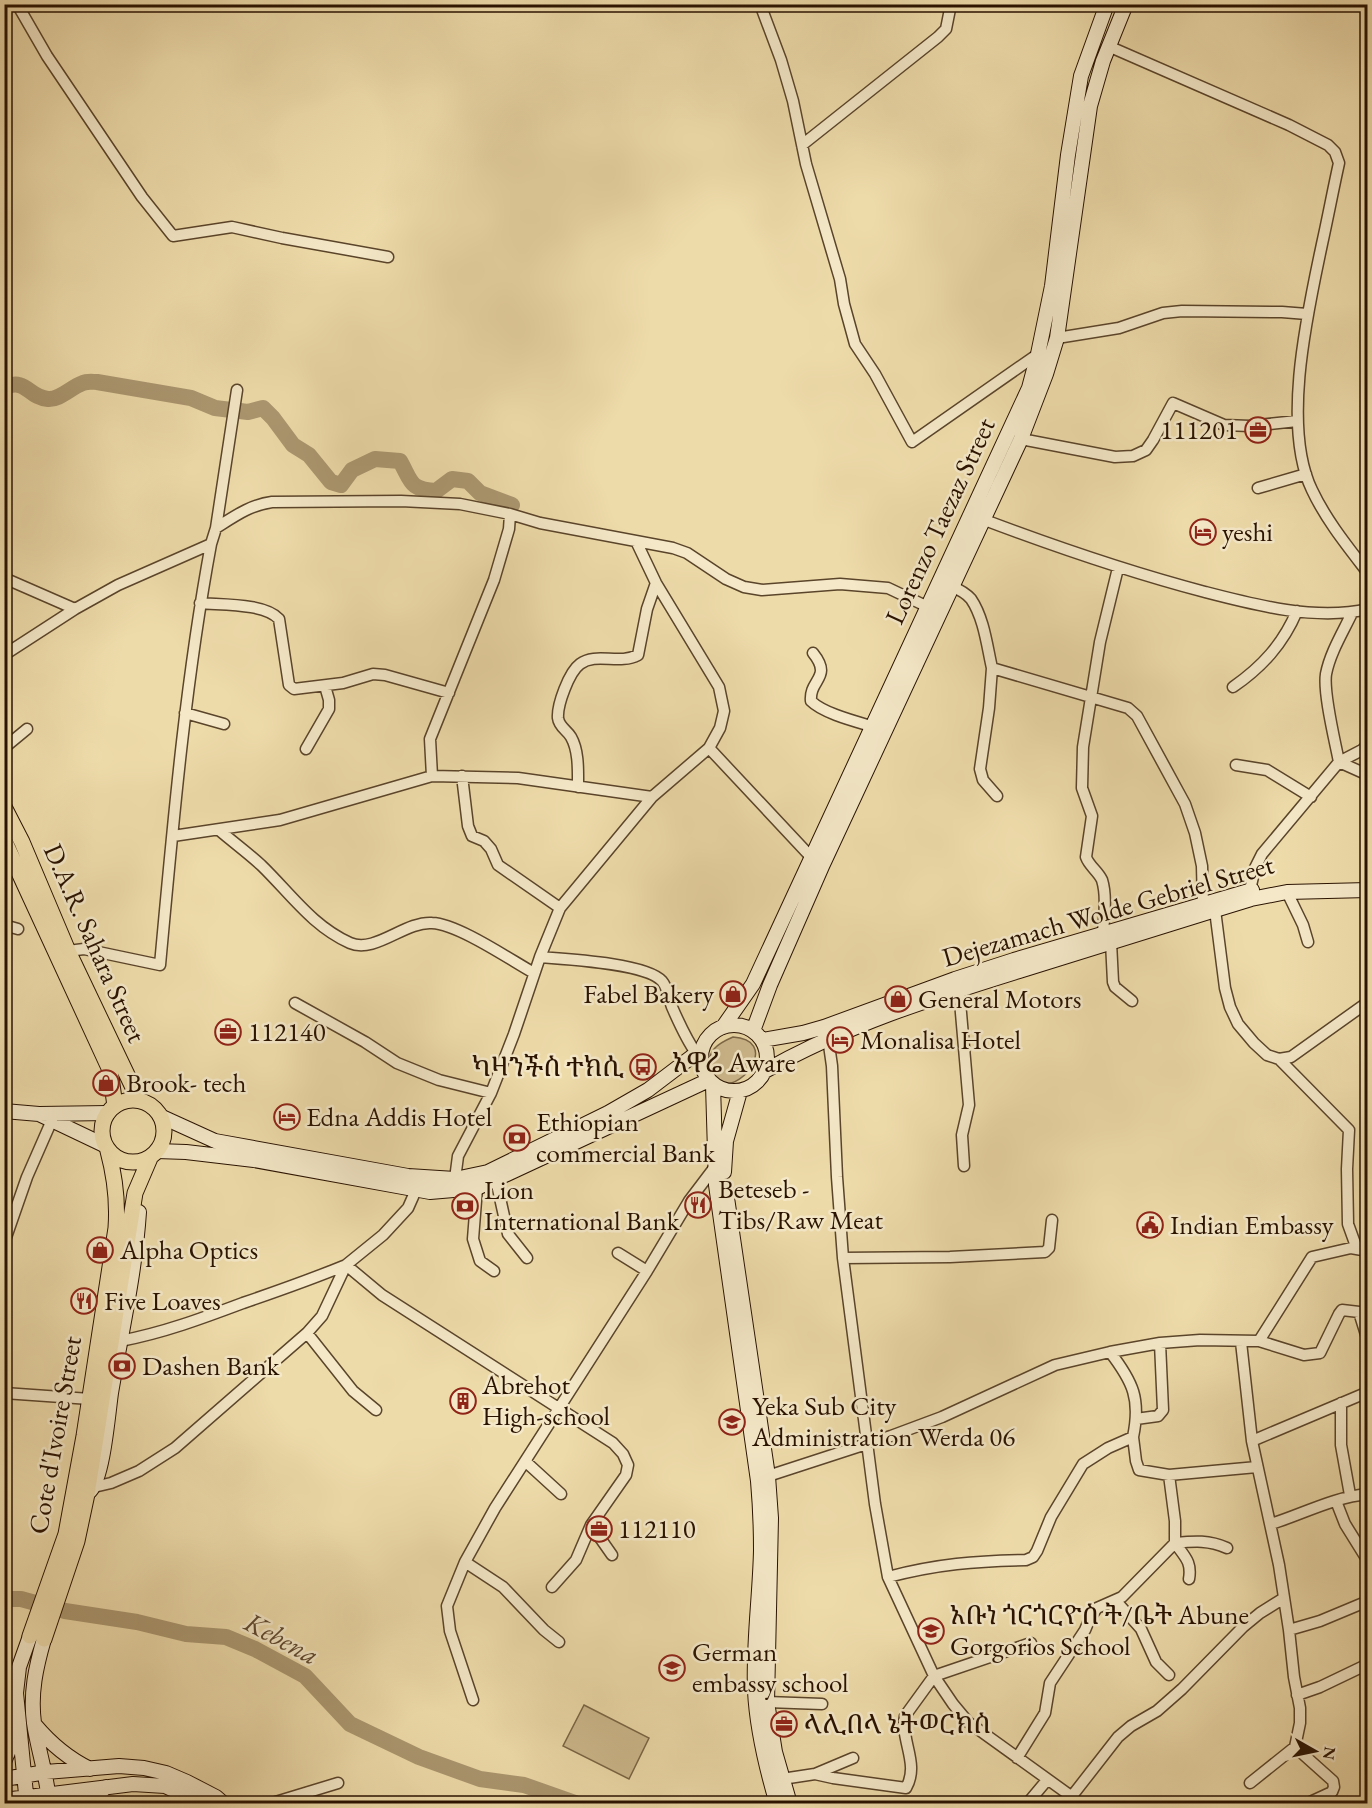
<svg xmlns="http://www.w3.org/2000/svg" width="1372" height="1808" viewBox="0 0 1372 1808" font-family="'EB Garamond','Noto Serif Ethiopic',serif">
<rect width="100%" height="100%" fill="#eedbaa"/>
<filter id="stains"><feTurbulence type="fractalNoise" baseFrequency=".00333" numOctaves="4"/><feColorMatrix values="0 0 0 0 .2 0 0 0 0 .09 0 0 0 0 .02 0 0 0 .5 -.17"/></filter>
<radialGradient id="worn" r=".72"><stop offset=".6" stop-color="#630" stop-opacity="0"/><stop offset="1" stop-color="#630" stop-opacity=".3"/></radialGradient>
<!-- grass -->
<path fill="#cdb98d" stroke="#7b6646" stroke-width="1.5" d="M733,1037C778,1040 746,1089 720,1084C704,1080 706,1060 714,1049C719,1043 726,1040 733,1037Z
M584,1705L649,1738L629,1779L563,1746Z"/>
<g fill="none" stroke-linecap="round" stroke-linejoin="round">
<!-- river -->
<path stroke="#ab9770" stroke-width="16" d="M4,387C28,378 27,397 48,399C60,400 71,387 83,383C87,381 93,382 97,382L191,398L215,408L248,412L263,408L273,418L293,445L309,455L331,482L341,485L352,470L375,459L400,461C412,482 409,489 436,491L452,479L468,481L480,493L512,505
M4,1599H21L65,1611L137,1622L186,1634L226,1637L255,1649L305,1676L350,1724L419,1757L480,1779L524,1785L578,1804"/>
<!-- street casing -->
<g stroke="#5a442a" stroke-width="13">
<path id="street" d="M17,4L47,56L142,197L173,236L232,227L282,238L388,257
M760,4L781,60L793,101L806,164L840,279L844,304L855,344L875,374L912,442L1038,354
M1108,46L1289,125L1328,145L1335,152L1339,163C1333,190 1328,217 1322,244C1308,311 1281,426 1312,490C1326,520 1348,547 1368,573
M802,145L938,37L946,29L951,4
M1057,338L1119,328L1163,313L1182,311L1282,312L1307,314
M1021,439L1115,457L1133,456L1146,450L1153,440L1173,403L1224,425L1250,426L1297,421
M1258,488L1306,474
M982,519C1056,547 1129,572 1205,592C1255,605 1316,621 1368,609
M216,528C235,516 250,505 272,502L401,501L460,504L510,514L540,523L673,548L687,553L726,579L744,587L762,590L840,584L888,588L926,606
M4,578L75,609
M951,586C958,589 966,593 971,599C984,618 987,646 992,668L1128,708L1137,716L1185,804L1195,833L1202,866L1203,904
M200,603C221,605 265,603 279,619L289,685L294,689L343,683L373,674L385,675L449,693
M1352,613C1343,632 1330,653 1326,674C1323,693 1335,741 1339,762L1368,775
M813,653C833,678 809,679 811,701C823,713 854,721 871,726
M4,655L75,609L118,585L211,544
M992,668L989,708L980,769L983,780L997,796
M1233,687C1262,667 1283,644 1297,611
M185,713L224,724
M4,748L27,729
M709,748L811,857
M306,749L329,709V700L325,686
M1236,765L1267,770L1311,797
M432,776L430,739L494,580L509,529L510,514
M462,776L468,826L472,836L484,841L491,849L498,865L560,908
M578,787C578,771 579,751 571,737C567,730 559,727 558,718C557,705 569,672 580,664C596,652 619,665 638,655L647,609L656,583
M219,830C233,842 248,853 261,865C290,893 312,926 350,943C375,954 405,921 432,923C458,924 509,959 534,973
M173,836L280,820L432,776L518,778L652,797
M1250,890L1255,868L1262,854L1339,762L1362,750L1368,744
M1287,892L1303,925L1308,942
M1215,910L1225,988L1230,1007L1238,1024L1254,1043L1267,1055L1279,1059L1291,1057L1368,1002
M4,925L18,929
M1103,933C1104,917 1107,896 1102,880C1098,871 1089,866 1086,857L1092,816L1082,788L1083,747L1100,642L1118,568
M1111,942L1113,982L1115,987L1132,1001
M68,951L84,949L160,965C173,824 185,684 211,544L216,528L237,390
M540,957C565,959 646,963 662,981C668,988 669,999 672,1007C679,1023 686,1039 696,1053
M959,990L969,1105L962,1135L964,1166
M295,1003L365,1042L397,1063L439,1080L491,1093
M828,1038L832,1066L837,1177L843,1258L875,1504L888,1577L934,1676L953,1704L968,1722L1082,1804
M1279,1059L1349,1130L1347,1169L1348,1224L1357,1249
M455,1179L458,1156L491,1093L514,1034L540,957L560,908L652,797L709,748L720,728L724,711L719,687L656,583L636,541
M496,1180L508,1234L527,1258
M477,1188L473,1239L480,1261L494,1271
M4,1243L27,1177L52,1120
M618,1253L647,1271
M843,1258L950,1257L1045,1252L1049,1248L1052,1220
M307,1333L353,1391L376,1410
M120,1341C163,1333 203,1318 243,1303C278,1291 312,1279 346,1265L382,1295L613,1443L623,1454L628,1465L626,1475L591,1525L576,1560L552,1587
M1259,1341L1312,1257L1351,1248L1368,1251
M1241,1342L1252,1441L1279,1565L1289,1630L1294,1677L1300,1708V1723L1295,1747L1250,1783
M4,1393L90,1399
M1341,1403V1445L1350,1495
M1136,1419L1158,1416L1163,1410L1160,1343
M1133,1437L1136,1461L1139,1470L1169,1475L1257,1467
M1252,1441L1368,1392
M526,1462L561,1494
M768,1476L891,1436L942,1417L1055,1365L1110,1352L1160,1343L1200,1340L1259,1341L1304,1355L1320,1353L1339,1314L1342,1310L1359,1312L1368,1341
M94,1487L111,1483L139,1471L175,1448L307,1333L322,1316L346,1265L383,1235L408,1208L416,1190
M1336,1501L1345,1524L1368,1561
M1271,1524C1303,1514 1334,1497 1368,1494
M591,1525L612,1555
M465,1562L503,1587L544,1630L559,1642
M888,1577C937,1564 976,1561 1026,1560L1033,1557L1037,1551L1051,1517L1083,1464L1108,1448L1133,1437C1141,1399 1133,1382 1110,1352
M1189,1579C1192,1562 1185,1557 1175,1543C1195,1541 1209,1540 1227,1548
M1116,1601L1141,1629L1156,1662L1169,1675
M1289,1630L1320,1621L1368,1601
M1297,1695L1320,1687L1368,1664
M473,1700L450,1631L447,1606L465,1562L495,1508L647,1271L689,1201L714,1168
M767,1702L822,1704
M1295,1747L1333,1781L1334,1787L1332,1792L1306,1804
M1017,1758L1045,1713L1050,1683L1085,1630L1090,1618L1097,1608L1122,1597L1175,1543V1521L1169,1475
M815,1774L853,1758
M782,1779L815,1774L833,1778L906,1788C920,1764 900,1740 905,1716L934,1676L1031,1643
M1072,1796L1118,1737L1131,1726L1157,1711L1182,1689L1243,1627L1260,1613L1284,1598
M269,1804L338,1783
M1027,1804L1047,1780"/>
</g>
<!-- secondary casing -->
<g stroke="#291200" stroke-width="16">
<path id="secondary" d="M701 1058a33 33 0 1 1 66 0a33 33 0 1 1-66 0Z
M723,1027L753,984L1029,388L1038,354L1052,286L1068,155L1081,76L1107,4
M753,1031L770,985L823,864L1021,439L1046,374L1057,338L1090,106L1103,61L1126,4
M762,1040L803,1033L824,1027L955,979L1014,960L1252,890
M765,1071C844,1026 932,998 1019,971C1084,951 1149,930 1215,910L1251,899L1287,892L1368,890
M713,1085L716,1185L758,1481C760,1504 761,1527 761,1550C760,1597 753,1644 755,1691C757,1730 766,1767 777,1804
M4,1111L39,1114L108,1113
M41,1115L104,1145
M160,1116L215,1141L408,1176L455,1179L488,1172L608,1113L648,1090L702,1049
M157,1151L186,1152L254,1160L430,1192L477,1188L709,1080
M724,1172L726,1141L740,1091
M726,1191L768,1476L771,1518L767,1702L775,1752L790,1804
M90,1491C103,1478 108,1414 111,1393C121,1334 135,1273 139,1212
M44,1639C36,1667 30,1693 34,1723C38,1750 47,1775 49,1802
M35,1725C51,1744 67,1758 90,1769
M4,1762L18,1728
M4,1779L46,1772L119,1766L144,1768L166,1773L187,1782L216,1797L224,1804
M4,1800L133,1784L165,1786L204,1804
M27,1804L16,1693L19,1667L30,1636
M87,1804L106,1787"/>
</g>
<!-- primary casing -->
<g stroke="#291200" stroke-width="17">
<path id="primary" d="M4,807L22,842L68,951L139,1100
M4,840L110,1070L115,1106
M102 1131a31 31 0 1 1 62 0a31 31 0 1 1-62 0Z
M30,1636L66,1534L84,1436L116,1228C118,1200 115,1177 108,1151
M44,1639L77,1541L87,1494L135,1193L150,1158"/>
</g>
<!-- street -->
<use href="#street" stroke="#f4e8c8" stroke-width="10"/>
<!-- secondary -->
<use href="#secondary" stroke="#f4e8c8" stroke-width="14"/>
<!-- primary -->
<use href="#primary" stroke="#eedbaa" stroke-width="15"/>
</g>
<!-- icons -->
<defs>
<g id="office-ring" transform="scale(1.35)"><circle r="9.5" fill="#f4e8c8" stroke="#8f2418" stroke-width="1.5"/><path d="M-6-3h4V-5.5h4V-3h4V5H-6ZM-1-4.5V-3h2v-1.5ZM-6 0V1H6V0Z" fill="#8f2418"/></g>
<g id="hotel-ring" transform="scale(1.35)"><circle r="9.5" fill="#f4e8c8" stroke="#8f2418" stroke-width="1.5"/><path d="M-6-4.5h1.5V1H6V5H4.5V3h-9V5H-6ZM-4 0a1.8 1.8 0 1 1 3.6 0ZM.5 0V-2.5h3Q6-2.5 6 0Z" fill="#8f2418"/></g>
<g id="shop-ring" transform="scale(1.35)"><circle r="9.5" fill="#f4e8c8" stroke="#8f2418" stroke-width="1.5"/><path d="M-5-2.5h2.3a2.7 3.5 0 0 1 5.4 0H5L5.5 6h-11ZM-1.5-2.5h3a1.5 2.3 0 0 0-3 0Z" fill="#8f2418"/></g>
<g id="bus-ring" transform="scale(1.35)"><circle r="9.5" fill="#f4e8c8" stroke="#8f2418" stroke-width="1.5"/><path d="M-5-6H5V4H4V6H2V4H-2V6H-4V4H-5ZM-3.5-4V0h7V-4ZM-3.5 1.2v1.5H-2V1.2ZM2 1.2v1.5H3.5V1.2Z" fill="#8f2418"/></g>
<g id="bank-ring" transform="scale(1.35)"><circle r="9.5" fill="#f4e8c8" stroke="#8f2418" stroke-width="1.5"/><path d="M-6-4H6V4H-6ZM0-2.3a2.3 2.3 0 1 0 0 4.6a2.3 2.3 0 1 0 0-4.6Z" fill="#8f2418"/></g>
<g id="restaurant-ring" transform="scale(1.35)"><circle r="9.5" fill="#f4e8c8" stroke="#8f2418" stroke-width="1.5"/><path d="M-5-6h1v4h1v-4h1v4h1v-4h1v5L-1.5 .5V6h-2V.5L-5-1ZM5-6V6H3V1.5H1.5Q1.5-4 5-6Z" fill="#8f2418"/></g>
<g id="civic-ring" transform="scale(1.35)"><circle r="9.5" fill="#f4e8c8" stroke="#8f2418" stroke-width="1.5"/><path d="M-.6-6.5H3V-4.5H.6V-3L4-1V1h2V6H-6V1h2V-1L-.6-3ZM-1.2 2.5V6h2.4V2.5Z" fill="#8f2418"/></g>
<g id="building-ring" transform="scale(1.35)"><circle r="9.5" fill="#f4e8c8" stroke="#8f2418" stroke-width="1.5"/><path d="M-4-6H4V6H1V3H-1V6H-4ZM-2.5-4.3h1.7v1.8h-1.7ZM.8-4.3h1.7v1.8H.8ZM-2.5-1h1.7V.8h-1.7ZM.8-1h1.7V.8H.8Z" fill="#8f2418"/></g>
<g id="school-ring" transform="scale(1.35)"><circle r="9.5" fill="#f4e8c8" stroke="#8f2418" stroke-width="1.5"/><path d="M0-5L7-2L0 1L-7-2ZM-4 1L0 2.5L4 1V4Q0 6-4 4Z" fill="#8f2418"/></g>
</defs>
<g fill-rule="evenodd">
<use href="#office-ring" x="1258" y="430"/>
<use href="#hotel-ring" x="1203" y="532"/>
<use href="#shop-ring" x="733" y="994"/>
<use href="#shop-ring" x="898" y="999"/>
<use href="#office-ring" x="228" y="1032"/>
<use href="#hotel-ring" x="840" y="1040"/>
<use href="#bus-ring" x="643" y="1067"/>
<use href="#shop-ring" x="106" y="1083"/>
<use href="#hotel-ring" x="287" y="1117"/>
<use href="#bank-ring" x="517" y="1138"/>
<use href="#restaurant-ring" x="698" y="1205"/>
<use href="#bank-ring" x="465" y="1206"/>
<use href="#civic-ring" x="1150" y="1225"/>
<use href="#shop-ring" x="100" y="1250"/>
<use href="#restaurant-ring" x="84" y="1301"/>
<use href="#bank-ring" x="122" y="1366"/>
<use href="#building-ring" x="463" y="1401"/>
<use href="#school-ring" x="732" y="1422"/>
<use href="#office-ring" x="599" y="1529"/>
<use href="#school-ring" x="931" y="1631"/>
<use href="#school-ring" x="672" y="1668"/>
<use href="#office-ring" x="784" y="1724"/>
</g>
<g text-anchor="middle" stroke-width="5" stroke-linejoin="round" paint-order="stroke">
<!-- poi labels -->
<g font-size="27" fill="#291200" stroke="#f4e8c8" text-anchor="start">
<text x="1238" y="439" text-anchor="end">111201</text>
<text x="1222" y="541">yeshi</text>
<text x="714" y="1003" text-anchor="end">Fabel Bakery</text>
<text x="918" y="1008">General Motors</text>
<text x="248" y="1041">112140</text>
<text x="860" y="1049">Monalisa Hotel</text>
<text x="624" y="1076" text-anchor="end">ካዛንችስ ተክሲ</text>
<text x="126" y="1092">Brook- tech</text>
<text x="306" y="1126">Edna Addis Hotel</text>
<text x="536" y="1131">Ethiopian<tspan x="536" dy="31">commercial Bank</tspan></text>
<text x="718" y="1198">Beteseb -<tspan x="718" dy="31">Tibs/Raw Meat</tspan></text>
<text x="484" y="1199">Lion<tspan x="484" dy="31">International Bank</tspan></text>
<text x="1170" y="1234">Indian Embassy</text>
<text x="120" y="1259">Alpha Optics</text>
<text x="104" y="1310">Five Loaves</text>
<text x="142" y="1375">Dashen Bank</text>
<text x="482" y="1394">Abrehot<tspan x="482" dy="31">High-school</tspan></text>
<text x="752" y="1415">Yeka Sub City<tspan x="752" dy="31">Administration Werda 06</tspan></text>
<text x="618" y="1538">112110</text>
<text x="950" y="1624">አቡነ ጎርጎርዮስ ት/ቤት Abune<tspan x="950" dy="31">Gorgorios School</tspan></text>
<text x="692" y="1661">German<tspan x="692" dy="31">embassy school</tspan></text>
<text x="804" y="1733">ላሊበላ ኔትወርክስ</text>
</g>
<!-- street labels -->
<g font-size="27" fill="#291200" stroke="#f4e8c8">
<text transform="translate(940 521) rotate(-65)" y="9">Lorenzo Taezaz Street</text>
<text transform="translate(1108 911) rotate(-16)" y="9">Dejezamach Wolde Gebriel Street</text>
<text transform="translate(95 943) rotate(66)" y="9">D.A.R. Sahara Street</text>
<text transform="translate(55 1435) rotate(-80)" y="9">Cote d'Ivoire Street</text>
</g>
<!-- neighbourhood labels -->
<g font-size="28" fill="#291200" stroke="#f4e8c8">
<text x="734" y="1072">አዋሬ Aware</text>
</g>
<!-- water labels -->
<g font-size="28" font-style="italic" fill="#5d472d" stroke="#f4e8c8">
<text transform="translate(282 1638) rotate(28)" y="10">Kebena</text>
</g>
</g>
<!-- margin -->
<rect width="1372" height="1808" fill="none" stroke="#eedbaa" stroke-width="24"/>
<rect x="6" y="6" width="1360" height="1796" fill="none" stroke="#291200" stroke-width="3"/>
<rect x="12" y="12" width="1348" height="1784" fill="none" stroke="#291200" stroke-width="1.5"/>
<!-- north arrow -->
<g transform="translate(1315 1751) rotate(99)" stroke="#f4e8c8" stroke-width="4.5" paint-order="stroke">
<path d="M0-4.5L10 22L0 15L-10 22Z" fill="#291200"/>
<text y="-9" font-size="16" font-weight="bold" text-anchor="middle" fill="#291200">N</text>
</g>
<rect width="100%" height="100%" filter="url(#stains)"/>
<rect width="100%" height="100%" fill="url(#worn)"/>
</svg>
